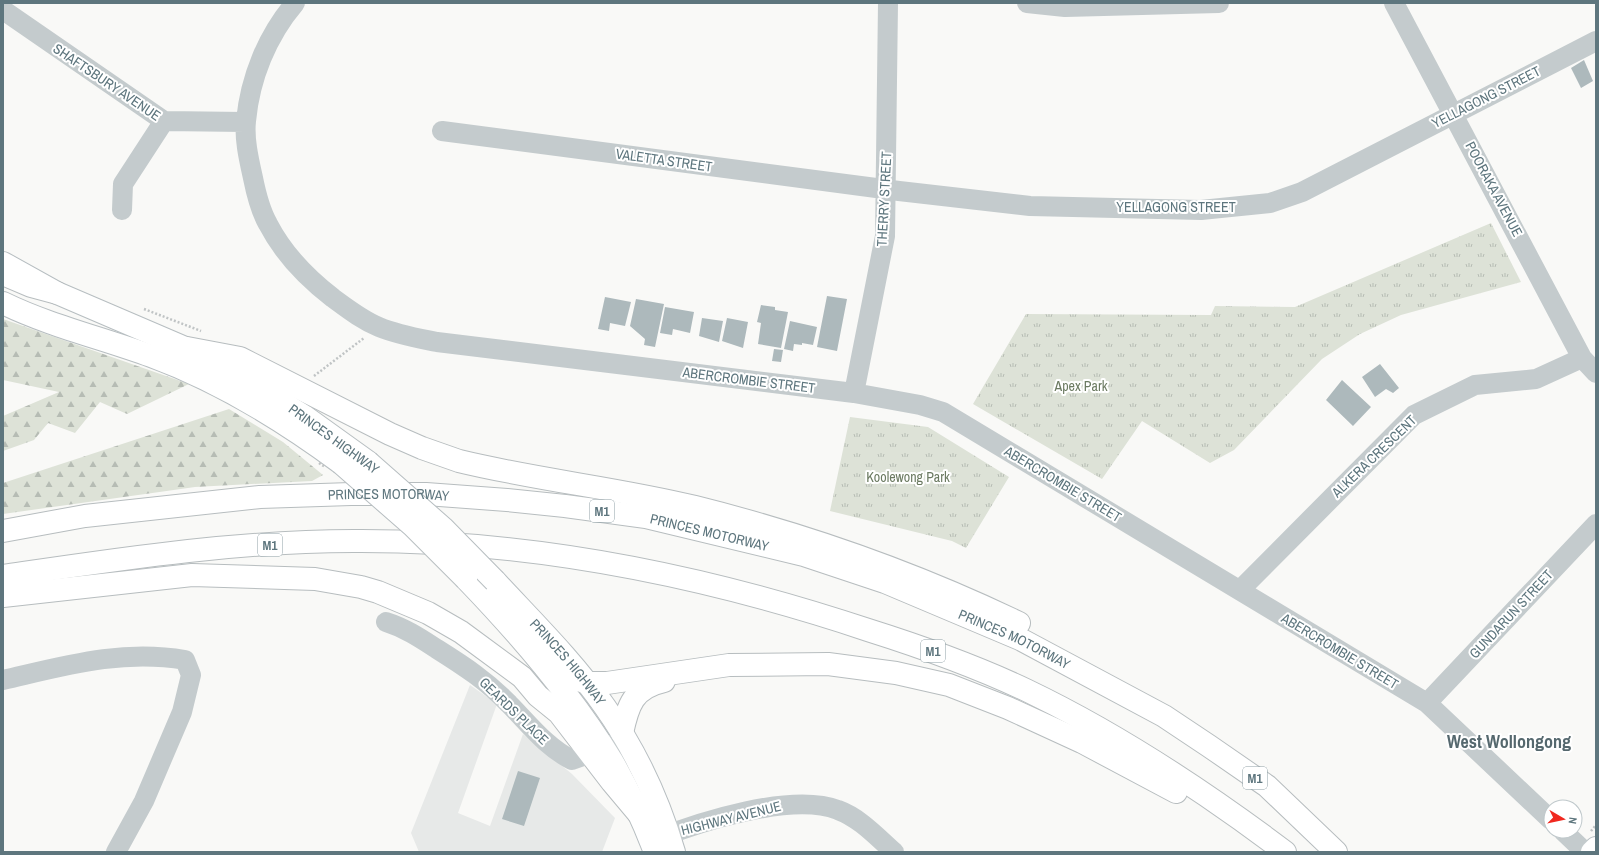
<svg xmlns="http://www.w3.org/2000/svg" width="1599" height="855" viewBox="0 0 1599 855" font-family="'Archivo Narrow',sans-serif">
<defs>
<pattern id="forest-firs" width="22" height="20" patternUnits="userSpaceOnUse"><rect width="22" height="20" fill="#dde2d7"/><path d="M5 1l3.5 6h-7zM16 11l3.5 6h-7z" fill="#b6bcb4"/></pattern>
<pattern id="park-tufts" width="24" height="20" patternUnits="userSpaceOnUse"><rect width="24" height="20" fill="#dde2d7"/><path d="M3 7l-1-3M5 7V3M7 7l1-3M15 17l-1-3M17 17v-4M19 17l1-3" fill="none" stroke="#b6bcb4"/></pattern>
</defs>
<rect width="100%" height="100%" fill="#f9f9f7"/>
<!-- built -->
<path fill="#e7e9e8" d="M470,685L497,704L458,813L490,826L523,734L572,774L615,818L602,852H419L411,833Z"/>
<!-- forest -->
<path fill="url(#forest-firs)" d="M3,319L189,384L127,414L100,402L75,433L48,423L34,440L3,451V416L59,392L3,380Z
M229,409L283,442L323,475L312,481L195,487L3,514V483Z"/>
<!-- park -->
<path fill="url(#park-tufts)" d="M1491,223L1521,282L1401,315L1360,334L1322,359L1234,450L1210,463L1142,421L1102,479L973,404L1026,314L1211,315L1215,306L1295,307Z
M850,417L928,427L1009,477L966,548L952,541L830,511Z"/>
<!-- building -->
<path fill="#adb9bc" d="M1584,60L1593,81L1581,88L1571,68Z
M827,296L847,299L837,351L817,347Z
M605,297L631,302L625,326L610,323L609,331L598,329Z
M636,299L664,304L655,347L644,345L645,339L630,326Z
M761,305L775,307V310L788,312L781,348L758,344L761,323L757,322Z
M665,307L694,312L690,333L673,329L672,335L660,333Z
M702,318L723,321L719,342L699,336Z
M727,318L748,322L743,348L722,341Z
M790,321L817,327L813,345L802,343V345L794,344L793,351L784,349Z
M774,349L783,350L781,362L772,361Z
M1380,364L1399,388L1393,393L1386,389L1375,397L1362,377Z
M1342,380L1371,407L1353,426L1326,400Z
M518,771L540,778L524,826L502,819Z"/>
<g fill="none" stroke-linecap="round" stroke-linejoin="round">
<!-- major casing -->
<g stroke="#b7bec1" stroke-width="24">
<g id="major">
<path d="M3,263L57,293L190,350L267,393L304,416L368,462"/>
<path d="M3,303C50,326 102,338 151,356C219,381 283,420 341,463"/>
<path d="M466,579C520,635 572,695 612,761C629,790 643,821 655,852"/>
<path id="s1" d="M495,581C533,622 573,661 605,707C636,751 659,801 674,852"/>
<path d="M1592,852L1596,848"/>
</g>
</g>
<!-- highway casing -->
<g stroke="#b7bdbf" stroke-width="24">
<g id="highway">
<path d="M3,274L31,286L57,293"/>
<path d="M187,348L240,358L390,434L422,448L459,461C537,480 617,488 695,507C807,535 915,573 1019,623"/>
<path id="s2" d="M3,531L85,516L260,497L351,494H426L507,500L565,506L646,517L804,555L885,582L1020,639L1164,716L1209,746L1267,786L1336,852"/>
<path d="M3,576C120,559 236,541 354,541C529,540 703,575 868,630C922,647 975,666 1026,690C1118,734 1204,791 1285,852"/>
<path d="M3,596L192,575L315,579L361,587L378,592L428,613L461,632L522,677L538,696L559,713L612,782L638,813"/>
<path d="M503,617L570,677L587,683H607L729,665L828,664L896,673L949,685L1008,708L1082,742L1176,792"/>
<path d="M622,733C628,705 633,688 664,681"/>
</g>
</g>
<!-- path -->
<path stroke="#c0c4c5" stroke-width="2.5" stroke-dasharray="2 2" stroke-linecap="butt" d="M144,309L201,331
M314,376L364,338
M1591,831L1596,825"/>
<!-- minor -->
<path stroke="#c4cbcd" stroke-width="20" d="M295,3C267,36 250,78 246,121C244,139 249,160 253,178C256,193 260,210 268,224C283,253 307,278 333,298C348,309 362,320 379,327C398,335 417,338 437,342L854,393L920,405L943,412L1427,703L1551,820
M1027,3L1065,7L1219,3
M1394,3L1582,358L1596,373
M3,10L164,121L245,122
M442,131L899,191L1030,206L1201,210L1270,203L1302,192L1596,41
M122,210L123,184L164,121
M854,393L885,236L888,3
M1240,590L1414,415L1475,385L1536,379L1582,358
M386,622C405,628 420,638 437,649C464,666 487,681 509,704C529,724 546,747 572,760C606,750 605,730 637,764
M3,680C64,666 121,649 185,660L191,675L182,712L144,801L116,852
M1427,703L1596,524
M1563,831L1585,852
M654,840C699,822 792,792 838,810C860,818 877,837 894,852"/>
<!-- major -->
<use href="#major" stroke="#fff" stroke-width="22"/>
<!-- highway -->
<use href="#highway" stroke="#fff" stroke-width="22"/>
<!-- major-bridge casing -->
<g stroke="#b7bec1" stroke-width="24" stroke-linecap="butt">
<path id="major-bridge" d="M368,462L443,528L495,581
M341,463L413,526L466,579"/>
</g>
<!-- path-bridge -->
<path stroke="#c0c4c5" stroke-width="2.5" stroke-dasharray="2 2" stroke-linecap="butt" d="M319,463L325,467"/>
<!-- major-bridge -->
<use href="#major-bridge" stroke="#fff" stroke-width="22"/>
</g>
<g text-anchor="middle" stroke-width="4" stroke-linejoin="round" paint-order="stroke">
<!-- shield labels -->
<g fill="#fff" stroke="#8e9fa5" stroke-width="1">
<rect x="590" y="500" width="24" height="22" rx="3"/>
<rect x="258" y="534" width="24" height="22" rx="3"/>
<rect x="921" y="640" width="24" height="22" rx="3"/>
<rect x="1243" y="767" width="24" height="22" rx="3"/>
</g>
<g font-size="13" font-weight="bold" fill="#5e767e">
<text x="602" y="516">M1</text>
<text x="270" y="550">M1</text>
<text x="933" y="656">M1</text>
<text x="1255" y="783">M1</text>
</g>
<!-- street labels -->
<g font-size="14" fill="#5e767e" stroke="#fff">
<text transform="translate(107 82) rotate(34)" y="5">SHAFTSBURY AVENUE</text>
<text transform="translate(1486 97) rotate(-27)" y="5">YELLAGONG STREET</text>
<text transform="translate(664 160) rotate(8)" y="5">VALETTA STREET</text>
<text transform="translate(1494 189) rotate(62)" y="5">POORAKA AVENUE</text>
<text transform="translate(884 199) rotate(-87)" y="5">THERRY STREET</text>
<text x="1176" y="212">YELLAGONG STREET</text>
<text transform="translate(749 380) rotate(7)" y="5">ABERCROMBIE STREET</text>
<text transform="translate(334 439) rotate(36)" y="5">PRINCES HIGHWAY</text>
<text transform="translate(1374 456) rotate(-44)" y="5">ALKERA CRESCENT</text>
<text transform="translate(1063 484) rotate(31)" y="5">ABERCROMBIE STREET</text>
<text dy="5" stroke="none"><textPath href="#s2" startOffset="388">PRINCES MOTORWAY</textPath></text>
<text dy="5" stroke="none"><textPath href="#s2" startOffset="712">PRINCES MOTORWAY</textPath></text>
<text transform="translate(1511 614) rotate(-47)" y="5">GUNDARUN STREET</text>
<text dy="5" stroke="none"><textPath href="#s2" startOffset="1036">PRINCES MOTORWAY</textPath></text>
<text transform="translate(1340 651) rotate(31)" y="5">ABERCROMBIE STREET</text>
<text dy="5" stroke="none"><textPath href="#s1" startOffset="109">PRINCES HIGHWAY</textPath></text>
<text transform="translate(514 711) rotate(44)" y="5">GEARDS PLACE</text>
<text transform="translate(731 818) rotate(-14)" y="5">HIGHWAY AVENUE</text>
</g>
<!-- park labels -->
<g font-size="14" fill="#6b7a61" stroke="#fff">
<text x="1081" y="391">Apex Park</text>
<text x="908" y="482">Koolewong Park</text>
</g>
<!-- district labels -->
<g font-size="18" font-weight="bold" fill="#55686e" stroke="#fff">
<text x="1509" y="748">West Wollongong</text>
</g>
</g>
<!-- border -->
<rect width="1599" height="855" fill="none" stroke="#5e767e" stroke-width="8"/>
<!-- north arrow -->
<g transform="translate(1563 819) rotate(99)"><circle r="19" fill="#ffffff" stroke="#bfc8cb"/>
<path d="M0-3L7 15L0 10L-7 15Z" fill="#f02920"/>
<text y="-6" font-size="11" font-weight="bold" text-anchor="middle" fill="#5e767e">N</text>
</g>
</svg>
